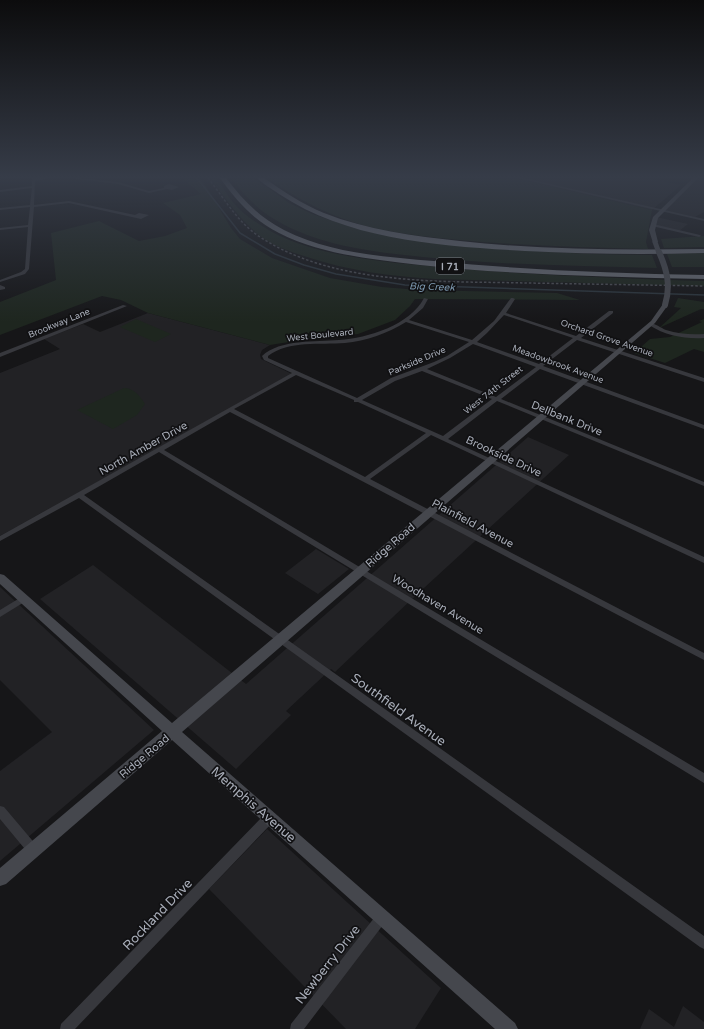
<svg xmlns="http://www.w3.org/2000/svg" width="704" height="1029" viewBox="0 0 704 1029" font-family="'Varela Round',sans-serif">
<rect width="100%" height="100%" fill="#161618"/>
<!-- built -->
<path fill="#222225" d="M515,178H647L681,185L652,210Z
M696,178H704V212L695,217L662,210Z
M656,217L688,224L679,231L653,225Z
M148,313L270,345L262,350L260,355L261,359L292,374L0,536V373L60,349L44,339L83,324L100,332Z
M528,437L569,455L412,599L335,672L331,669L286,711L291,715L236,769L40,599L93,565L246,684Z
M316,549L349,569L318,594L285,573Z
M0,587L154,730L0,861V771L52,732L0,680Z
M267,829L441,988L415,1029H346L209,889Z
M683,1006L704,1022V1029H640L649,1009L674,1027Z"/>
<!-- green -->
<path fill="#1e261f" d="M182,178H201L231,228L240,239L272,258L330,278L382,287L419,290L557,293L580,300L415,299L410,306L395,320L358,334L314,338L270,345L148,313L121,300L102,296L0,335V302L56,280L51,233L99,221L139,241L165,236L187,228L180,215L163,203L201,194Z
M210,178H216C222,185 226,194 232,201C242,214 258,224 272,232C314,255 381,262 428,266C520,275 612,278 704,281V286L434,279C390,276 349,271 307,257C291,252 274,246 260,236C240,220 225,198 210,178Z
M231,178H254L289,203L312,214L351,227L393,237L467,246L510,250L591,254L652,255L657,268C579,266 501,265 423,257C374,252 318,246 274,219C257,209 243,194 231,178Z
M267,178H515L652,210L646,242L648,249C585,247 523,246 460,240C419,236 375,232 336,216C311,206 289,193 267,178Z
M704,236V247L664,248L661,239Z
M704,253V267H672L667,254Z
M678,298L704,302V309H701L659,328L681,308L674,307Z
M136,319L171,334L155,342L120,327Z
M704,319V352L694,349L665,363L634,353L650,339L670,337L702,322L699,321Z
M124,388C134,388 140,396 145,404L137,415L113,429L77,410Z"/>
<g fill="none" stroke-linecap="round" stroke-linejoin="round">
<!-- stream -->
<path stroke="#2c353c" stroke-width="1.5" d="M197,178L240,233L275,254L304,265L336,274L405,285L704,295"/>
<!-- minor -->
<path fill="#37383d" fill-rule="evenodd" d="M32,178H50L35,181L34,205L69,201L135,215L139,213L149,215L141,219L69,203L34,207L29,269L25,274L0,282V280L21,272L25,269L28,227L0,230V228L28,225L30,207L0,210V208L30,205L32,188L0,192V190L32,186Z
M69,178H80L118,182L149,191L164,188V186L169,184L179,187L172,190L167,189L149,193L118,184Z
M518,178H524L704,219V221Z
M653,224L700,235L701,236L699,237L652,226V224Z
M0,285L5,287V289L0,290Z
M424,298L428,299L423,308L409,320L472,340L494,321L511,298H513L515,299L506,313L576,336L609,311H613V313L581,338L704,378V382L577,340L543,366L704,425V429L540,369L501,399L704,482V486L497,401L448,439L704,557V563L431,435L370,479L704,653V660L230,412L164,450L704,773V783L159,452L84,495L704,936V949L700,947L79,498L0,541V536L292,373L264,360L262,356C280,339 316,342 339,340C368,338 410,325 424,298ZM504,315L573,338L539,364L477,342L487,333ZM406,322L469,342L447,356L434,362L391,378L357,398L268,358V356C289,340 320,345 345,343C366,341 388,333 406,322ZM473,344L536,367L496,397L427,369L450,358ZM422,371L492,399L443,436L362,400L395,381ZM296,375L354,400V402H358L426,433L365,477L234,409Z
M123,305L127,306L0,357V353Z
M649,323C655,323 661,328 666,330C679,334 691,335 704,334V338C685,339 666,336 649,325Z
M23,596L26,597L27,599L26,601L0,617V610Z
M0,806L4,807L37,846L38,850L37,854L33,855L29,854L0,819Z
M269,813L273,814L274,818L273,822L75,1029H60L61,1024L265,814Z
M382,911L386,913L388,917L386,921L304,1029H290L291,1024L378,913Z"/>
<!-- secondary -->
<path fill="#45474d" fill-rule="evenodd" d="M693,178H698L658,218L655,230L658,242L653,243L649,230L653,217Z
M663,304L668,305L655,323L182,732L515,1023L518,1029H495L172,740L6,884L0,886V868L162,731L0,584V574L4,575L172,723L651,321Z"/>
<!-- motorway -->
<path fill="#63666e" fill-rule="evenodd" d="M220,178H226C243,200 259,217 284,230C329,253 384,257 434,261C524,270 614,273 704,275V279C609,277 514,275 420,265C373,259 322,255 279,233C253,220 237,201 220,178Z
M257,178H264C283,191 302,204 324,213C367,230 414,236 460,241C541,250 623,250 704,249V253C644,255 585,254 525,251C442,246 350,241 279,194C272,189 263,184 257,178Z"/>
<!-- rail -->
<path stroke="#4a4c52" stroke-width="1.5" stroke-dasharray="2.5 2" stroke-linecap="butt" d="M208,178C224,198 238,223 260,237C335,286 442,281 528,283C587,284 645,285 704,286"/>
<!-- secondary-bridge-far1 -->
<path stroke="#45474d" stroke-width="5" d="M655,242L659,253"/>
<!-- secondary-bridge -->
<path stroke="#45474d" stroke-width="6" d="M659,252C667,270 671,286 665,305"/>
</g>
<!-- sky -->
<linearGradient id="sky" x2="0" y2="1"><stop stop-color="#0c0c0d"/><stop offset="0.55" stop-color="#363c48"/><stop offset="1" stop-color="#363c48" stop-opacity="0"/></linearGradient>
<rect width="704" height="322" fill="url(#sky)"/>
<g text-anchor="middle" stroke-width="3.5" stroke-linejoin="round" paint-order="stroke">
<!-- far-street labels -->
<g font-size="9" fill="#a8adb8" stroke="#111113">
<text transform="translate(59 323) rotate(-22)" y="3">Brookway Lane</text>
<text transform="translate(320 335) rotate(-6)" y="3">West Boulevard</text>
<text transform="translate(607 338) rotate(19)" y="3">Orchard Grove Avenue</text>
<text transform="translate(417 361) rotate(-23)" y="3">Parkside Drive</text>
<text transform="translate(558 364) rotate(20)" y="3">Meadowbrook Avenue</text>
<text transform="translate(493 390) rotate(-38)" y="3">West 74th Street</text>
</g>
<!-- shield labels -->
<rect fill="#111113" stroke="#7b7e86" stroke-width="1" x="436" y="258" width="28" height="16" rx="3"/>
<g font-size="10" font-weight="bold" fill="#a8adb8">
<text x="450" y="270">I 71</text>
</g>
<!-- far-water labels -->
<g font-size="10" font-style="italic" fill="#7f9bb3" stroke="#111113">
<text transform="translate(432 286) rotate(2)" y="4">Big Creek</text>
</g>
<!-- street labels -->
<g font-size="11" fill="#a8adb8" stroke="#111113">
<text transform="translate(567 418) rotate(22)" y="4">Dellbank Drive</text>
<text transform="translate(143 448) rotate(-29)" y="4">North Amber Drive</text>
<text transform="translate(504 456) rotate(25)" y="4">Brookside Drive</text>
<text transform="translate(473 523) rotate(28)" y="4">Plainfield Avenue</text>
<text transform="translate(390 545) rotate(-41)" y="4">Ridge Road</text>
<text transform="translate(438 604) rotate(31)" y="4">Woodhaven Avenue</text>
<text transform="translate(144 756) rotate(-40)" y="4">Ridge Road</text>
</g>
<!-- near-street labels -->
<g font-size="13" fill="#a8adb8" stroke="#111113">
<text transform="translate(399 709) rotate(36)" y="5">Southfield Avenue</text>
<text transform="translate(254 804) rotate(41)" y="5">Memphis Avenue</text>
<text transform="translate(157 914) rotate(-46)" y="5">Rockland Drive</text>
<text transform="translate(327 964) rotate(-52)" y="5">Newberry Drive</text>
</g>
</g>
</svg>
